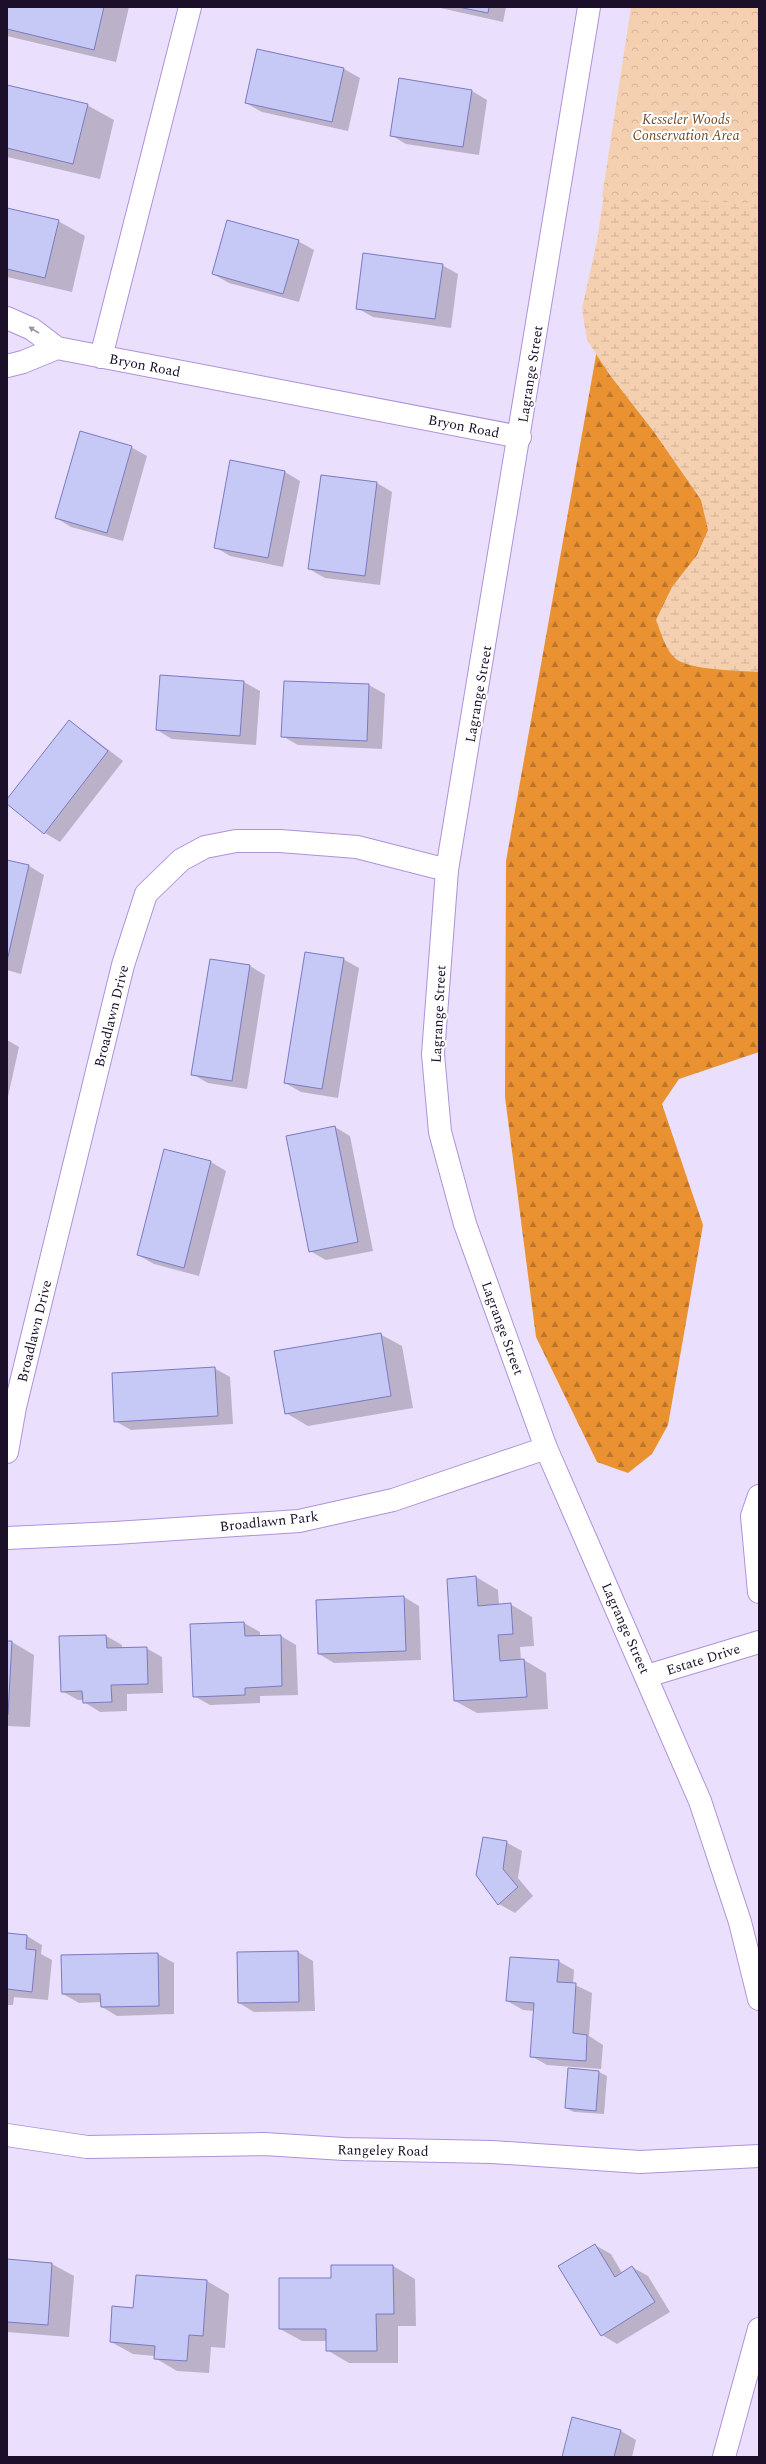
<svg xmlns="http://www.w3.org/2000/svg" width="766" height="2464" viewBox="0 0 766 2464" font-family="Spectral,serif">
<defs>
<pattern id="forest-firs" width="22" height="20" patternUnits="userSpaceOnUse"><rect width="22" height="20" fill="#ea9132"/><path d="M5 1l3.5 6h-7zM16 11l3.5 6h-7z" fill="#bd752a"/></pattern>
<pattern id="wetland-marsh" width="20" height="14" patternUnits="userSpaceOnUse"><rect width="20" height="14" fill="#f4d0b1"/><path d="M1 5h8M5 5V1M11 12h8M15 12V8" fill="none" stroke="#d1b198"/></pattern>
<pattern id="park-crowns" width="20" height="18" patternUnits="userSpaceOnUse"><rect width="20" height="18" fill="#f4d0b1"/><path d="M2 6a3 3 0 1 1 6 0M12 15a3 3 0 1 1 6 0" fill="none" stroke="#d1b198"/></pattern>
</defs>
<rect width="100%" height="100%" fill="#eadffc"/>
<!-- forest -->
<path fill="url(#forest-firs)" d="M658,7H759V1052L679,1079L662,1104L703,1225L668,1425L652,1454L628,1473L597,1462L536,1337L505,1097L506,861Z"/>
<!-- wetland -->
<path fill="url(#wetland-marsh)" d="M759,7V672C740,671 690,670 676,659C665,650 661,632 656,620L672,587L697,555L708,530L701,500L654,432L609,374L587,340L582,309L597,241L617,107Z"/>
<!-- park -->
<path fill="url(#park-crowns)" d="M631,7H759V203L602,197Z"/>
<!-- shadow -->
<path fill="#0003" d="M7,7H129L116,62L7,36Z
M436,7H506L503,22Z
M257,51L344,69L360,78L348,131L262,112L246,103Z
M7,86L87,105L114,120L100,179L7,157Z
M472,91L487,100L479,155L406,144L391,135Z
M7,209L58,221L85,236L72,292L7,277Z
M298,241L314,250L299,302L229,283L213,274Z
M442,265L458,274L451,328L373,317L357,308Z
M131,447L147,456L123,541L71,527L56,518Z
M285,472L300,481L283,567L230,556L215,547Z
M377,483L392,492L380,585L325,578L309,569Z
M161,676L244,682L260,691L256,745L172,739L157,730Z
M285,682L369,685L385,694L382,749L298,745L282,736Z
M69,722L84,731L123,761L60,842L45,833L7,801Z
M7,861L29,866L44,875L21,974L7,970Z
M343,959L359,968L338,1098L301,1092L285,1083Z
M211,960L250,966L265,975L247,1089L208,1083L192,1074Z
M7,1040L19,1047L7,1101Z
M335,1127L350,1136L373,1251L326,1260L310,1251Z
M165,1150L211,1162L226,1171L199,1276L154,1264L138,1255Z
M380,1334L402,1346L413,1408L308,1426L286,1413Z
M214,1368L230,1377L233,1424L131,1430L115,1421Z
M476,1577L498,1590L499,1605L510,1604L532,1617L534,1646L520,1647L521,1660H524L546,1673L548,1709L477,1713L455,1701Z
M404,1597L419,1606L421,1660L334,1663L319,1654Z
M244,1623L260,1632V1636H281L296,1645L298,1695L260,1696V1703L210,1705L194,1696L191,1625Z
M106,1636L122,1645V1649L146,1648L162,1657L163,1693L127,1694V1711L100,1712L84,1702V1700H78L62,1691L60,1637Z
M7,1642H12L34,1655L30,1727L7,1726Z
M506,1842L522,1851L518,1878L533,1896L515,1913L499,1904L477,1875Z
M7,1934L27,1936L42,1945L41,1954L52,1960L48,2000L14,1997L13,2005H7Z
M298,1952L313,1961L315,2011L254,2012L239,2003Z
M158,1954L174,1963V2014L117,2016L102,2007V2002L79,2003L63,1994Z
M558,1961L574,1970L573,1984L592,1993L589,2036L603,2045L601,2069L547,2065L531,2056L534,2011L523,2010L507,2001Z
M599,2072L607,2076L604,2114L574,2112L566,2108Z
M595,2245L611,2254L622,2273L632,2267L648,2276L670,2312L617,2344L602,2335Z
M7,2260L52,2264L74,2276L69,2337L7,2332Z
M332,2266H393L415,2279L416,2326H398V2363H349L327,2350V2341H302L280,2329L332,2279Z
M137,2276L207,2281L229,2294L225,2348L211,2347L209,2373L177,2371L155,2358V2356L133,2354L111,2342L134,2309Z
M621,2431L636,2440L632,2457H563Z"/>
<!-- building -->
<path fill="#c6c8f5" stroke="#7a7bc0" d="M7,7H104L94,50L7,29Z
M458,7H489L488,13Z
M257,49L344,68L332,122L245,103Z
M399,78L472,90L463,147L390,136Z
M7,85L88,104L73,164L7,148Z
M7,208L59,220L45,278L7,269Z
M227,220L299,240L283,294L212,274Z
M363,253L443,264L435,319L356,309Z
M80,431L132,446L107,533L55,518Z
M230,460L285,471L268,558L214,548Z
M321,475L377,482L365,576L308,569Z
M160,675L244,681L240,736L156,730Z
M284,681L369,684L367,741L281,737Z
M69,720L108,751L44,834L7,804V799Z
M7,860L29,865L7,961Z
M305,952L344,958L322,1089L284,1083Z
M210,959L250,965L232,1081L191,1075Z
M335,1126L358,1242L309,1252L286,1136Z
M164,1149L211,1161L184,1268L137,1255Z
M381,1333L391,1396L285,1414L274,1351Z
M215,1367L218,1416L114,1422L112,1373Z
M476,1576L478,1606L511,1603L513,1634L498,1635L500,1661L524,1659L527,1697L454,1701L447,1579Z
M404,1596L406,1651L318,1654L316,1600Z
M244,1622L245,1636L281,1635L282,1686L245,1688V1695L193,1697L190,1624Z
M106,1635L107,1648L147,1647L148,1684L111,1685L112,1702L83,1703L82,1691L61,1692L59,1636Z
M7,1641H12L8,1715H7Z
M483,1837L507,1841L503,1869L518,1887L498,1905L476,1875Z
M7,1933L27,1935L26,1949L36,1950L32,1992L7,1989Z
M298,1951L299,2002L238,2003L237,1952Z
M158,1953L159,2006L101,2007L100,1994H62L61,1955Z
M510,1957L559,1960L557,1982L576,1983L573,2033L587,2035L586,2061L530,2057L534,2003L506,2001Z
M568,2068L599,2071L596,2111L565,2108Z
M595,2244L615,2277L632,2266L655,2302L601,2336L558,2266Z
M7,2259L52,2263L48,2325L7,2322Z
M331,2265H393L394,2314H376L377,2351H326V2329H279V2278H331Z
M136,2275L207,2280L203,2336L189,2335L187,2361L154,2359L155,2346L110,2342L112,2306L133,2308Z
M572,2417L621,2430L614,2457H562Z"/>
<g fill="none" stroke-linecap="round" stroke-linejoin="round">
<!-- minor casing -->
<g stroke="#af92d8" stroke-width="24">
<path id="minor" d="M7,318L32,329L57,348L520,437
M101,357L190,7
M7,366L23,362L57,348
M7,1452L15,1407L123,965L146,894L181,860L205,847L236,841H280L357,847L447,870
M759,1496L752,1516L759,1592
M7,1538L115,1533L299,1521L393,1500L546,1448
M647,1676L759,1642
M7,2135L87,2147L264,2144L344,2149L492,2152L640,2162L759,2156"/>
</g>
<!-- secondary casing -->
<g stroke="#af92d8" stroke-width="24">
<path id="secondary" d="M589,7L447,870L433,1054L440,1132L465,1224L546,1448L700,1801L740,1922L759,1999
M724,2457L759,2329"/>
</g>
<!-- minor -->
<use href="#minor" stroke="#fff" stroke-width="22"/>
<!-- secondary -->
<use href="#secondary" stroke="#fff" stroke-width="22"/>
</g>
<!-- one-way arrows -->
<defs><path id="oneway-solid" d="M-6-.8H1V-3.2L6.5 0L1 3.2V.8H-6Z"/></defs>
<use fill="#98939f" href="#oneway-solid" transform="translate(34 330) rotate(-148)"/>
<g text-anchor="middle" stroke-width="4" stroke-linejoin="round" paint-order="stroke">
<!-- park labels -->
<g font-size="14" font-style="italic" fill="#704a27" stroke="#fff">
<text x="686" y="124">Kesseler Woods<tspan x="686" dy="16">Conservation Area</tspan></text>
</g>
<!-- street labels -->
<g font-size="14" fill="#1b0f29" stroke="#fff">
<text transform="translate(145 365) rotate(11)" y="5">Bryon Road</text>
<text transform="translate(530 374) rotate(-81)" y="5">Lagrange Street</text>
<text transform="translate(464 426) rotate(11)" y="5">Bryon Road</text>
<text transform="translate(478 694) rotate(-80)" y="5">Lagrange Street</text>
<text transform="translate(438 1014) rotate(-87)" y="5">Lagrange Street</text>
<text transform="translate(111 1016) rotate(-76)" y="5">Broadlawn Drive</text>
<text transform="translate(503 1328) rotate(70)" y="5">Lagrange Street</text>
<text transform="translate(34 1331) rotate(-76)" y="5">Broadlawn Drive</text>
<text transform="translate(269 1521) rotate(-6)" y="5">Broadlawn Park</text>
<text transform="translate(626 1628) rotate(66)" y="5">Lagrange Street</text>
<text transform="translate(703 1659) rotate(-17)" y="5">Estate Drive</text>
<text transform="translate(383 2150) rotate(1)" y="5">Rangeley Road</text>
</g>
</g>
<!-- border -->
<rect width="766" height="2464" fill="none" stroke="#1b0f29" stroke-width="16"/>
</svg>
